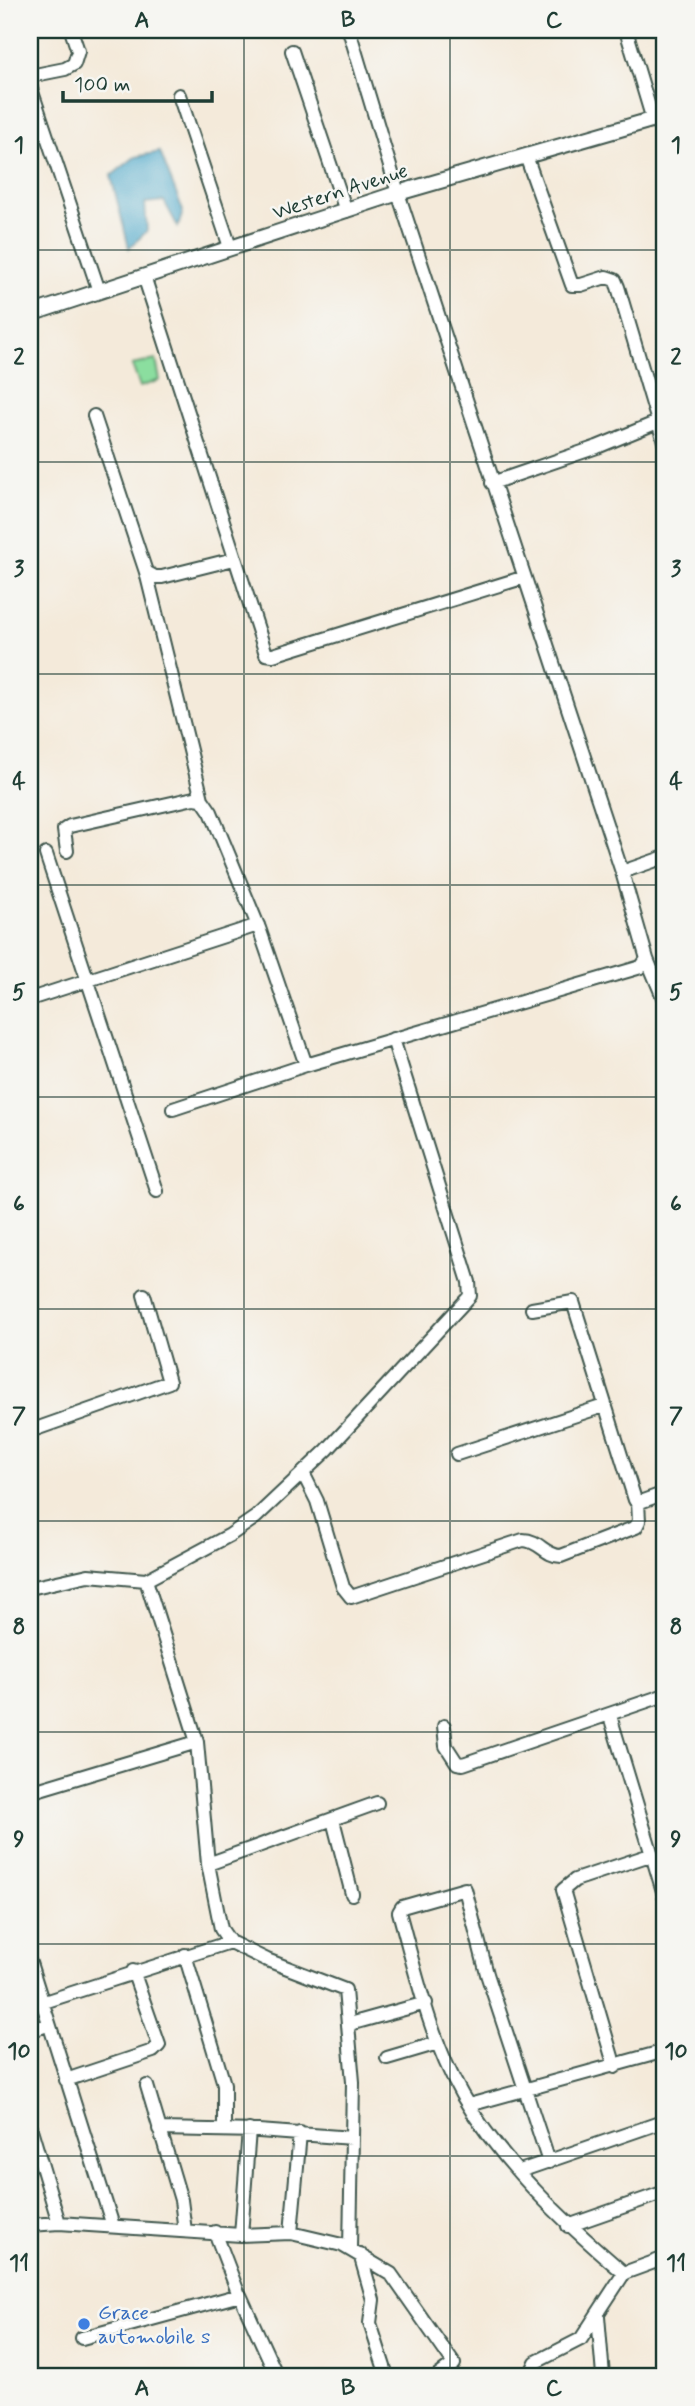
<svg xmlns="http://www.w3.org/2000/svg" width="695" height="2406" viewBox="0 0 695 2406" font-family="Mynerve,sans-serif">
<rect width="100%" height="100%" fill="#f6f6f2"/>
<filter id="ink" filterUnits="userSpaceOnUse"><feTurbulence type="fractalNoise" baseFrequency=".0143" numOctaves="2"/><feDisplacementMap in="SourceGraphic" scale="14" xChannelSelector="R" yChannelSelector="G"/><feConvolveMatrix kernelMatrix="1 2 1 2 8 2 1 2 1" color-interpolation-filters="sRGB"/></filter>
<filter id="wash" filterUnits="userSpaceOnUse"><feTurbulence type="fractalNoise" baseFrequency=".00686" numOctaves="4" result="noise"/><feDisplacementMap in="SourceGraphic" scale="28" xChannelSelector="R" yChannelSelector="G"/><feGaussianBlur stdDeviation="1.57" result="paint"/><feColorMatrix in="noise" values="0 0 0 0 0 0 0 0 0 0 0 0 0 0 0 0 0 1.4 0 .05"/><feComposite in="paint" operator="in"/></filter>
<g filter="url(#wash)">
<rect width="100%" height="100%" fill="#f4eada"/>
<!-- green -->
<path fill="#8bde9f" stroke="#558e6a" stroke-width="2" d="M156,360L160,380L140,387L132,365Z"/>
<!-- water -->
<path fill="#4aa6c9" stroke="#34727e" stroke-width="2" d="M160,152L183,211L178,227L164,201L145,203L147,231L129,248L111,176L135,157Z"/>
</g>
<g filter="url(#ink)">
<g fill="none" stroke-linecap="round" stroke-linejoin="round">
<!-- minor casing -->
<g stroke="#3f574d" stroke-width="16">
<path id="minor" d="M626,30L653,120
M292,51L346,211
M30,76L65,69L74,64L78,51L71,30
M30,86L99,291
M179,95L230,247
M526,156L572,285H581L606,277L615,280L618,287L665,445
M144,276L266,654L273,655L522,578
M94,416L146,572L155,577H162L234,559
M492,483L597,447L665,419
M146,572L202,799
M67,851L64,830L70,826L194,798L202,799L211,812L259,928L306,1065
M46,854L157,1191
M622,872L665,857
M647,959L665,1002
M30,999L258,925
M173,1109L306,1065L641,967L647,959L622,872L398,193L349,30
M532,1309L573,1302L635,1500L640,1502L665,1493
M30,1431L169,1382L144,1295
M457,1454L604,1406
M303,1473L317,1501L343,1587L351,1597L523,1540C539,1540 545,1556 561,1556L636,1527L639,1521L638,1502
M146,1580L230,1535L256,1517L327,1450L470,1296L469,1282L393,1039
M30,1588L88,1575L146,1580L197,1742L208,1864L221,1929L230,1942L267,1960L345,1990L353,2082L350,2248
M610,1716L665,1898
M444,1726L446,1746L457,1763L463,1764L665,1695
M30,1792L197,1742
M333,1820L352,1894
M208,1864L377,1803
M185,1955L224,2084V2130
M30,1963L113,2226
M41,2003L230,1942
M350,2024L426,2003
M30,2031L47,2025
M387,2058L438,2043
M615,2067L563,1890L575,1880L650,1855
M66,2080L153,2051L159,2045L133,1971
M147,2086L181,2200L185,2231
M469,2105L665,2051
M30,2126L59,2223
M159,2129L259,2131L352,2138
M549,2162L487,1974L465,1889L402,1907L399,1912C416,1973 430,2039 462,2095C502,2164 564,2222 624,2273
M520,2171L665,2121
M30,2225L59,2223L241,2235L291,2233L342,2245L391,2274L454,2364L438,2376
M568,2226L665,2192
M215,2232L239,2295
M291,2233L300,2133
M241,2235L249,2130
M360,2254L373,2300L370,2323L387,2376
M598,2316L603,2376
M82,2338L240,2295L277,2376
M530,2376L536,2362L581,2339L624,2273L665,2258"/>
</g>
<!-- tertiary casing -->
<g stroke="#3f574d" stroke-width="18">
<path id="tertiary" d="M30,314L398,193L665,116"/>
</g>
<!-- minor -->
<use href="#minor" stroke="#fff" stroke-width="12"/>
<!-- tertiary -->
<use href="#tertiary" stroke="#fff" stroke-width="14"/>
</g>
</g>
<!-- grid -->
<path fill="none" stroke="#1f3d34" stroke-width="2" stroke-opacity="0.55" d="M244,30V2376M450,30V2376M30,250H665M30,462H665M30,674H665M30,885H665M30,1097H665M30,1309H665M30,1521H665M30,1732H665M30,1944H665M30,2156H665"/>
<!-- markers -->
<circle fill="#3f7fe0" stroke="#f6f6f2" stroke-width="2.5" cx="84" cy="2324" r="7"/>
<g text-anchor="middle" stroke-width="5" stroke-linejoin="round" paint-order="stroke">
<!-- street labels -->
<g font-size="21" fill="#1f3d34" stroke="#f6f6f2">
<text transform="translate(340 191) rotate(-18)" y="7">Western Avenue</text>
</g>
<!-- shop labels -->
<g font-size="21" fill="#366cbe" stroke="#f6f6f2" text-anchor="start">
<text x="98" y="2319">Grace<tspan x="98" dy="24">automobile s</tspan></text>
</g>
</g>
<!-- margin -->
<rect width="695" height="2406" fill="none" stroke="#f6f6f2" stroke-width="77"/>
<!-- scale -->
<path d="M63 91v10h149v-10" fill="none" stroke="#1f3d34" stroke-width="3.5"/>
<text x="74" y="91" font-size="21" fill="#1f3d34" stroke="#f6f6f2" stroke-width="5" paint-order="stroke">100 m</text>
<rect x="38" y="38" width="618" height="2330" fill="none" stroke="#1f3d34" stroke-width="2.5"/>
<g font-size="23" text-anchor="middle" font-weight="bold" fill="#1f3d34">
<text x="142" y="27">A</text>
<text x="348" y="27">B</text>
<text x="554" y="27">C</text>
<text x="19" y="152">1</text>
<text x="676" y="152">1</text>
<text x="19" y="364">2</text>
<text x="676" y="364">2</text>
<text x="19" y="576">3</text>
<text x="676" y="576">3</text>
<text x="19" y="788">4</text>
<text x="676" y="788">4</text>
<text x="19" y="999">5</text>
<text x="676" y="999">5</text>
<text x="19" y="1211">6</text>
<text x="676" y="1211">6</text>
<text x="19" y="1423">7</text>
<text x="676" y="1423">7</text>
<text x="19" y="1634">8</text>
<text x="676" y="1634">8</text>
<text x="19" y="1846">9</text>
<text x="676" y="1846">9</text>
<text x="19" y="2058">10</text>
<text x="676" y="2058">10</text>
<text x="19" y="2270">11</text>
<text x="676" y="2270">11</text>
<text x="142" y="2395">A</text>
<text x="348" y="2395">B</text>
<text x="554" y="2395">C</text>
</g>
</svg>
